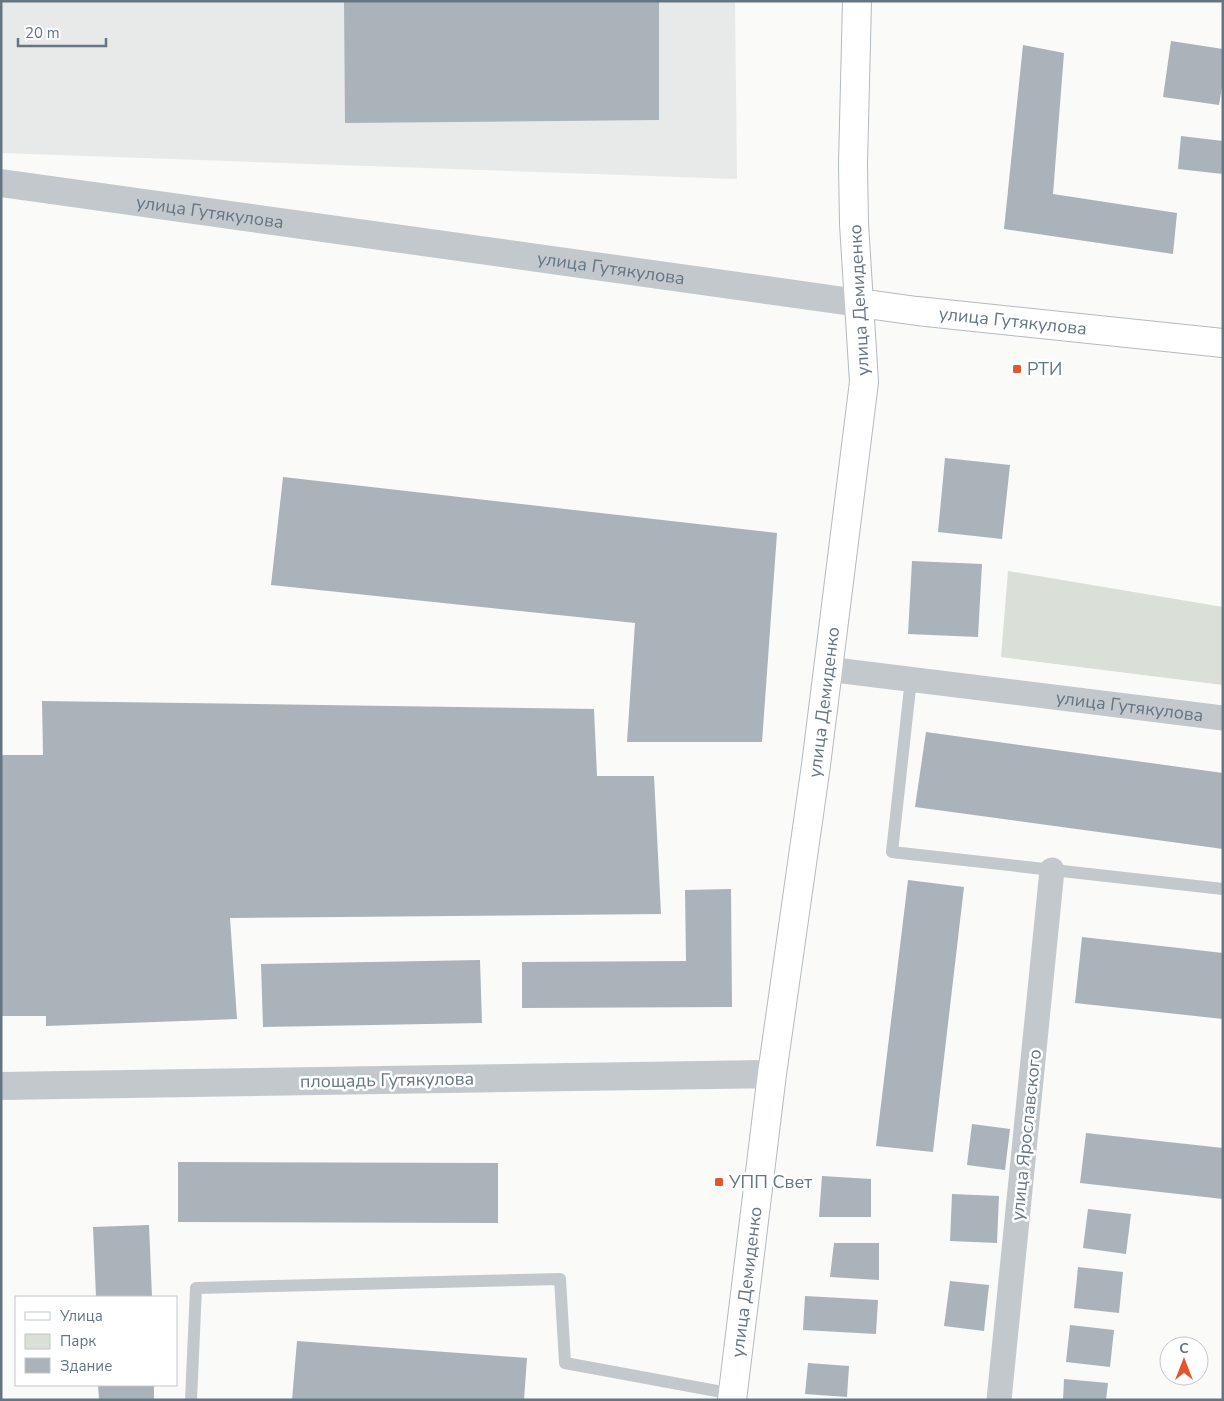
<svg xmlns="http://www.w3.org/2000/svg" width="1224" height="1401" viewBox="0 0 1224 1401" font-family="'Nunito Sans',sans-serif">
<rect width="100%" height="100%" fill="#fafaf8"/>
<!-- built -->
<path fill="#e8e9e9" d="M1,1H735L737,179L1,153Z"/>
<!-- green -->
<path fill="#dadfd7" d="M1008,571L1223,607V685L1001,657Z"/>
<!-- building -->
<path fill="#aab3b9" d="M344,1H659V120L345,123Z
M1171,41L1223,49V81L1219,105L1163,97Z
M1023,45L1064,53L1053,194L1177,213L1173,254L1004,229Z
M1181,136L1223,141V174L1178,169Z
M945,458L1010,465L1002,539L938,532Z
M283,477L777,533L762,742H627L635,623L271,585Z
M912,561L982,564L978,637L908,634Z
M42,701L594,709L597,776H654L661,914L230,918L237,1019L46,1026V1016H1V755H43Z
M926,732L1223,773V849L915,807Z
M908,880L964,887L933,1152L876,1146Z
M731,889L732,1007L522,1008V962L686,961L685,890Z
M1082,937L1223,953V1019L1075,1003Z
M480,960L482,1023L263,1027L261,964Z
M972,1124L1010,1129L1005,1170L967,1165Z
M1086,1133L1223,1148V1199L1080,1183Z
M178,1162L498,1163V1223L178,1222Z
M822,1176L871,1179V1217H819Z
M952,1194L999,1196L997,1243L950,1241Z
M1088,1209L1131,1214L1126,1254L1083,1248Z
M149,1225L152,1297H96L93,1227Z
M834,1243H879V1280L830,1277Z
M1078,1267L1123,1272L1119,1313L1074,1308Z
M950,1281L989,1285L984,1331L944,1326Z
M805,1296L878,1300L876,1334L803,1330Z
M1070,1325L1114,1330L1110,1367L1066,1362Z
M297,1341L527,1358L524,1400H292Z
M808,1363L849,1366L847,1397L805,1394Z
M1064,1379L1108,1383L1106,1400H1063Z
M98,1385H154V1400H99Z"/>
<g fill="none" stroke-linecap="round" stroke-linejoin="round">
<!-- secondary casing -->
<g stroke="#b3babf" stroke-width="30">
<g id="secondary">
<path id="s3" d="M859,303L917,311L1223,343"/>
<path id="s4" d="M732,1400L772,1074L816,765L864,382L854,224L853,164L857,1"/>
</g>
</g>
<!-- service -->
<path stroke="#c3c8cc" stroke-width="12" d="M911,679L892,852L1223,889
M191,1400L196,1288L560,1279L565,1363L733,1394"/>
<!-- minor -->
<g stroke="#c3c8cc" stroke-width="25">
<path id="s1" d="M827,669L1223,718"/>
<path d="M999,1400L1052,870"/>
</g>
<!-- tertiary -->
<g stroke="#c3c8cc" stroke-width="28">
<path id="s2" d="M1,183L859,303"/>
<path d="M1,1086L772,1074"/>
</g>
<!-- secondary -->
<use href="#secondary" stroke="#fff" stroke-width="28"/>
</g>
<!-- markers -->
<g fill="#e4572e" stroke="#fff" stroke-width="2">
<rect x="1012" y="364" width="10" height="10" rx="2.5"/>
<rect x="714" y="1177" width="10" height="10" rx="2.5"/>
</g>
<g text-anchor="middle" stroke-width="5" stroke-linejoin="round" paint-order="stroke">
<!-- street labels -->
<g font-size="18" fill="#657683" stroke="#fff">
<text dy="6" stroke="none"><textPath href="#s2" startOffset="211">улица Гутякулова</textPath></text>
<text dy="6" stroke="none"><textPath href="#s2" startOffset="616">улица Гутякулова</textPath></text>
<text transform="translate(859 300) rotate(-93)" y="6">улица Демиденко</text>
<text dy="6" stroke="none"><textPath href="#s3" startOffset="155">улица Гутякулова</textPath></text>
<text dy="6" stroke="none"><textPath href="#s4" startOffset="704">улица Демиденко</textPath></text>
<text dy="6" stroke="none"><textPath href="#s1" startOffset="305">улица Гутякулова</textPath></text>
<text transform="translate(387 1080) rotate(-1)" y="6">площадь Гутякулова</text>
<text transform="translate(1026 1135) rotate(-84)" y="6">улица Ярославского</text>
<text dy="6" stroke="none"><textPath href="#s4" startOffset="119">улица Демиденко</textPath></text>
</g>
<!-- poi labels -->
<g font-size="18" fill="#657683" stroke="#fff" text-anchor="start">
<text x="1027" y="375">РТИ</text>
<text x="729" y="1188">УПП Свет</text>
</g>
</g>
<!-- border -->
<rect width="1224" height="1401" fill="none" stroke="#657683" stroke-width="5"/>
<!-- legend -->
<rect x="15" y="1296" width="162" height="90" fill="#ffffff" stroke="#c1c8cd"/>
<rect x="25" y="1312" width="25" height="8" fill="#ffffff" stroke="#c1c8cd"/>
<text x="60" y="1321" font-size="15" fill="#657683">Улица</text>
<rect x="25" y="1334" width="25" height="15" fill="#dadfd7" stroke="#c1c8cd"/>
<text x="60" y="1346" font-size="15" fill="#657683">Парк</text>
<rect x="25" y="1358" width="25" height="15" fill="#aab3b9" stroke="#c1c8cd"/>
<text x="60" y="1371" font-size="15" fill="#657683">Здание</text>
<!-- north arrow -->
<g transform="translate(1184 1361)"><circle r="24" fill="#ffffff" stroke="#c1c8cd"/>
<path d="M0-4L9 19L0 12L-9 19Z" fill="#e4572e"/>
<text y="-8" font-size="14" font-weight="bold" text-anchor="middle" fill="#657683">С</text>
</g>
<!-- scale -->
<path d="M18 38v8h88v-8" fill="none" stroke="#657683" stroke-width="2.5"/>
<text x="25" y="38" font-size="15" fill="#657683" stroke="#ffffff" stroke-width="4" paint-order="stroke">20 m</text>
</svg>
